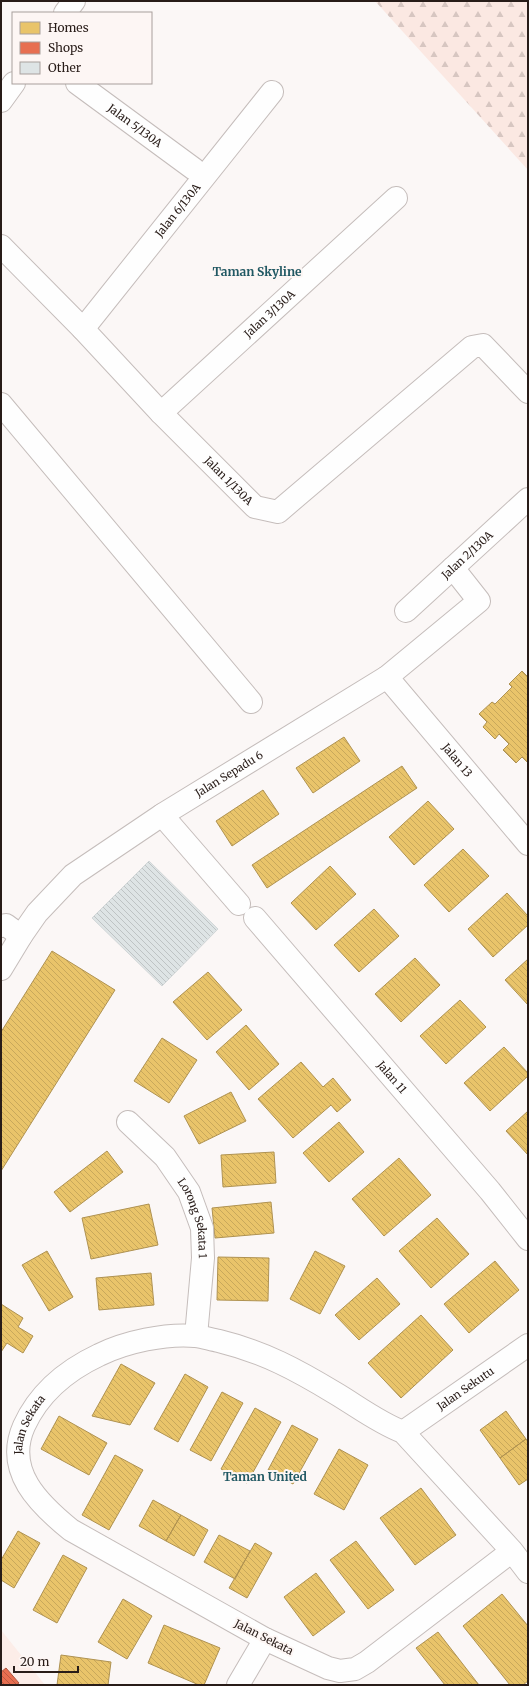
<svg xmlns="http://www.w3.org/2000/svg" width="529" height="1686" viewBox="0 0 529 1686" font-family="Merriweather,serif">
<defs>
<pattern id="forest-firs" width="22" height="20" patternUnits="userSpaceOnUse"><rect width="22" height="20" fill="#fbe8e2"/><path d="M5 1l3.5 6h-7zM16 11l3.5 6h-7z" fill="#d7c6c1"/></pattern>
<pattern id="homes-back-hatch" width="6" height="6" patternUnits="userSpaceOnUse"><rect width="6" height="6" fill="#e9c46a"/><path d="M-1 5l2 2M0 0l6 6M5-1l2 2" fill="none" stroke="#c8a85b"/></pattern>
<pattern id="shops-back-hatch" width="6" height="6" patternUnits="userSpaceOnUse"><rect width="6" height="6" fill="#e76f51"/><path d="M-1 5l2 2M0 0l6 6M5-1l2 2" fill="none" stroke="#bb5a42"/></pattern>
<pattern id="building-back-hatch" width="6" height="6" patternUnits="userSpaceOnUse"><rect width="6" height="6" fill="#dee4e5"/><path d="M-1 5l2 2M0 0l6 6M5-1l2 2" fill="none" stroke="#bec3c4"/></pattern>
</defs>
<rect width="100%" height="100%" fill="#fbf7f6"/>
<!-- built -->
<path fill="#fcede8" d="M1,1630L45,1685H1Z"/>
<!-- forest -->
<path fill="url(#forest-firs)" d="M375,1H528V170Z"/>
<!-- homes -->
<path fill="url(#homes-back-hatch)" stroke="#af9251" d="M522,671L528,677V763L522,757L516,763L503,750L509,744L499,734L495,739L483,727L487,722L479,714L492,702L495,704L512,687L509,684Z
M344,737L360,761L313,793L296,768Z
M402,766L417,788L267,888L252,865Z
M263,790L279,814L232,846L216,821Z
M428,801L454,829L414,865L389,837Z
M463,849L489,876L449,912L424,885Z
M330,866L356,894L316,930L291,903Z
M507,893L528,916V925L493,957L468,929Z
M374,909L399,936L359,972L334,945Z
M52,951L115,990L1,1171V1032Z
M415,958L440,985L401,1022L375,994Z
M528,959V1005L505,980Z
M208,972L242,1010L207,1040L173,1002Z
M460,1000L486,1027L446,1064L420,1036Z
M246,1025L279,1064L249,1090L216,1052Z
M162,1038L197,1060L169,1103L134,1081Z
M504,1047L528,1073V1076L490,1111L464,1083Z
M301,1062L323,1087L333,1078L351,1100L337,1112L331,1105L293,1138L258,1099Z
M231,1092L246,1121L199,1144L184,1116Z
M528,1111V1155L506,1131Z
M339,1122L364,1152L329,1182L303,1153Z
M107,1151L123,1172L70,1212L54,1192Z
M274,1152L276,1183L223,1187L221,1155Z
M399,1158L431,1195L384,1236L352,1199Z
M271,1202L274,1233L215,1238L212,1208Z
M149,1204L158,1245L91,1259L82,1218Z
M437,1218L469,1254L431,1288L399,1251Z
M47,1251L73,1297L49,1311L22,1265Z
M315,1251L345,1266L320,1314L290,1299Z
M218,1257L269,1258L268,1301L217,1300Z
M495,1261L519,1290L469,1333L444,1304Z
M151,1273L154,1305L99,1310L96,1278Z
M377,1278L400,1304L359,1340L335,1315Z
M1,1304L23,1318L18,1327L33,1336L23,1353L7,1343L1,1352Z
M421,1315L453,1350L401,1398L368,1363Z
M121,1364L155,1383L130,1425L92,1416Z
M185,1374L208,1387L178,1442L154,1429Z
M222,1392L243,1403L211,1461L190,1450Z
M255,1408L281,1422L247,1483L221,1469Z
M506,1411L526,1439L500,1458L480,1430Z
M59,1416L107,1443L89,1475L41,1449Z
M292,1425L318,1439L293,1484L268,1470Z
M526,1439L528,1442V1479L519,1485L500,1458Z
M339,1449L368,1465L344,1510L314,1494Z
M115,1455L143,1470L109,1530L82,1515Z
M421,1488L456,1535L415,1565L380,1518Z
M153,1500L181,1515L166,1541L139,1526Z
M181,1515L208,1530L194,1556L166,1541Z
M18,1531L40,1543L14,1588L1,1580V1560Z
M219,1535L250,1551L235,1579L204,1562Z
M356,1541L394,1590L368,1609L330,1560Z
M255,1543L272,1553L247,1598L229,1588Z
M63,1555L87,1568L57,1623L33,1610Z
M316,1573L345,1612L313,1636L284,1597Z
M502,1594L528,1626V1681L523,1685H510L463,1626Z
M123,1599L152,1616L127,1659L98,1642Z
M164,1625L220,1648L204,1685H199L148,1663Z
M438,1632L479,1685H445L416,1648Z
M61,1655L111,1662L108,1685H57Z"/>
<!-- shops -->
<path fill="url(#shops-back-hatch)" stroke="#ae5640" d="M6,1668L19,1683L16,1685H1V1672Z"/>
<!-- building -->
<path fill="url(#building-back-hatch)" stroke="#d2d7d8" d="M149,861L218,929L162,986L92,918Z"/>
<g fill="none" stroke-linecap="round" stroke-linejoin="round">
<!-- minor casing -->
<g stroke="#c5bdbb" stroke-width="24">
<g id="minor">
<path d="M65,13L74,1"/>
<path id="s1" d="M77,83L194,169"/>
<path d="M1,101L14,83"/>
<path id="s2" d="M1,246L83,329L161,413L255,507L278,512L472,347L483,345L528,392"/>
<path id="s3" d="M83,329L272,92"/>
<path d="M1,404L251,702"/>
<path id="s4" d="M161,413L396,198"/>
<path id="s5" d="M406,611L528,499"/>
<path id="s6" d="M387,677L528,844"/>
<path d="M162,815L239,904"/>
<path id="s7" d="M255,918L490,1191L528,1239"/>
<path d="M1,926L6,925L21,936"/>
<path id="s8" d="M1,969L21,936L37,913L73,875L162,815L387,677L479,601L453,568"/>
<path id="s9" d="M128,1122L165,1157L189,1192L202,1228L203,1258L196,1336"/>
<path id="s10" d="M403,1432L528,1345"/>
<path id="s11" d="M512,1551L367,1662L355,1669L340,1671L328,1668L265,1639L71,1530C39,1504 4,1471 24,1426C39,1393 65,1371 99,1355C125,1342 166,1333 196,1336C204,1337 212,1340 219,1341C264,1352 297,1370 335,1393C357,1406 379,1423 403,1432L512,1551L528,1572"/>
<path d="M238,1685L265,1639"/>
</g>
</g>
<!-- minor -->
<use href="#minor" stroke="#fefefe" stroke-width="22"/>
</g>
<g text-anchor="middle" stroke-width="4" stroke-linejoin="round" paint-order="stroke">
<!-- street labels -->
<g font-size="11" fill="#281c18" stroke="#fdf6f4">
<text dy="4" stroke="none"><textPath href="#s1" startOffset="72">Jalan 5/130A</textPath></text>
<text dy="4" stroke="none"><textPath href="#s3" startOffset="152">Jalan 6/130A</textPath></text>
<text dy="4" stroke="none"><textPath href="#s4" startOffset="147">Jalan 3/130A</textPath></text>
<text dy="4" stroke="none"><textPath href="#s2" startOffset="327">Jalan 1/130A</textPath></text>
<text dy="4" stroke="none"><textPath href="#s5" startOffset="83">Jalan 2/130A</textPath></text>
<text dy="4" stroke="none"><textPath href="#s6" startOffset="109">Jalan 13</textPath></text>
<text dy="4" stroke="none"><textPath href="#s8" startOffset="305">Jalan Sepadu 6</textPath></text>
<text dy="4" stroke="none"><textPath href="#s7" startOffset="210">Jalan 11</textPath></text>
<text dy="4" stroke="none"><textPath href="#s9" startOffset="120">Lorong Sekata 1</textPath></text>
<text dy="4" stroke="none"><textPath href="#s10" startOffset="76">Jalan Sekutu</textPath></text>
<text dy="4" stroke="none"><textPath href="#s11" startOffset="643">Jalan Sekata</textPath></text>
<text transform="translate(264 1637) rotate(27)" y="4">Jalan Sekata</text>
</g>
<!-- neighbourhood labels -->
<g font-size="12" font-weight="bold" fill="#205863" stroke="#fdf6f4">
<text x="257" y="276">Taman Skyline</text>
<text x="265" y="1481">Taman United</text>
</g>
</g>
<!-- border -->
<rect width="529" height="1686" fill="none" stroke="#281c18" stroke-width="4"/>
<!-- legend -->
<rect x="12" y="12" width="140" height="72" fill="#fdf6f4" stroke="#a89f9c"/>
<rect x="20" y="22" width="20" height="12" fill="#e9c46a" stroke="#a89f9c"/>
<text x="48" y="32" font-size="12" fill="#281c18">Homes</text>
<rect x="20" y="42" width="20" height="12" fill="#e76f51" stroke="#a89f9c"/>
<text x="48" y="52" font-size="12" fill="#281c18">Shops</text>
<rect x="20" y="62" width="20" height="12" fill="#dee4e5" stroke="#a89f9c"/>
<text x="48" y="72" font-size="12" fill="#281c18">Other</text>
<!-- scale -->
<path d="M14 1666v6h64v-6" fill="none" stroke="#281c18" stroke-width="2"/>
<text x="20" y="1666" font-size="12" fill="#281c18" stroke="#fdf6f4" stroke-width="3" paint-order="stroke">20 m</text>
</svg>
